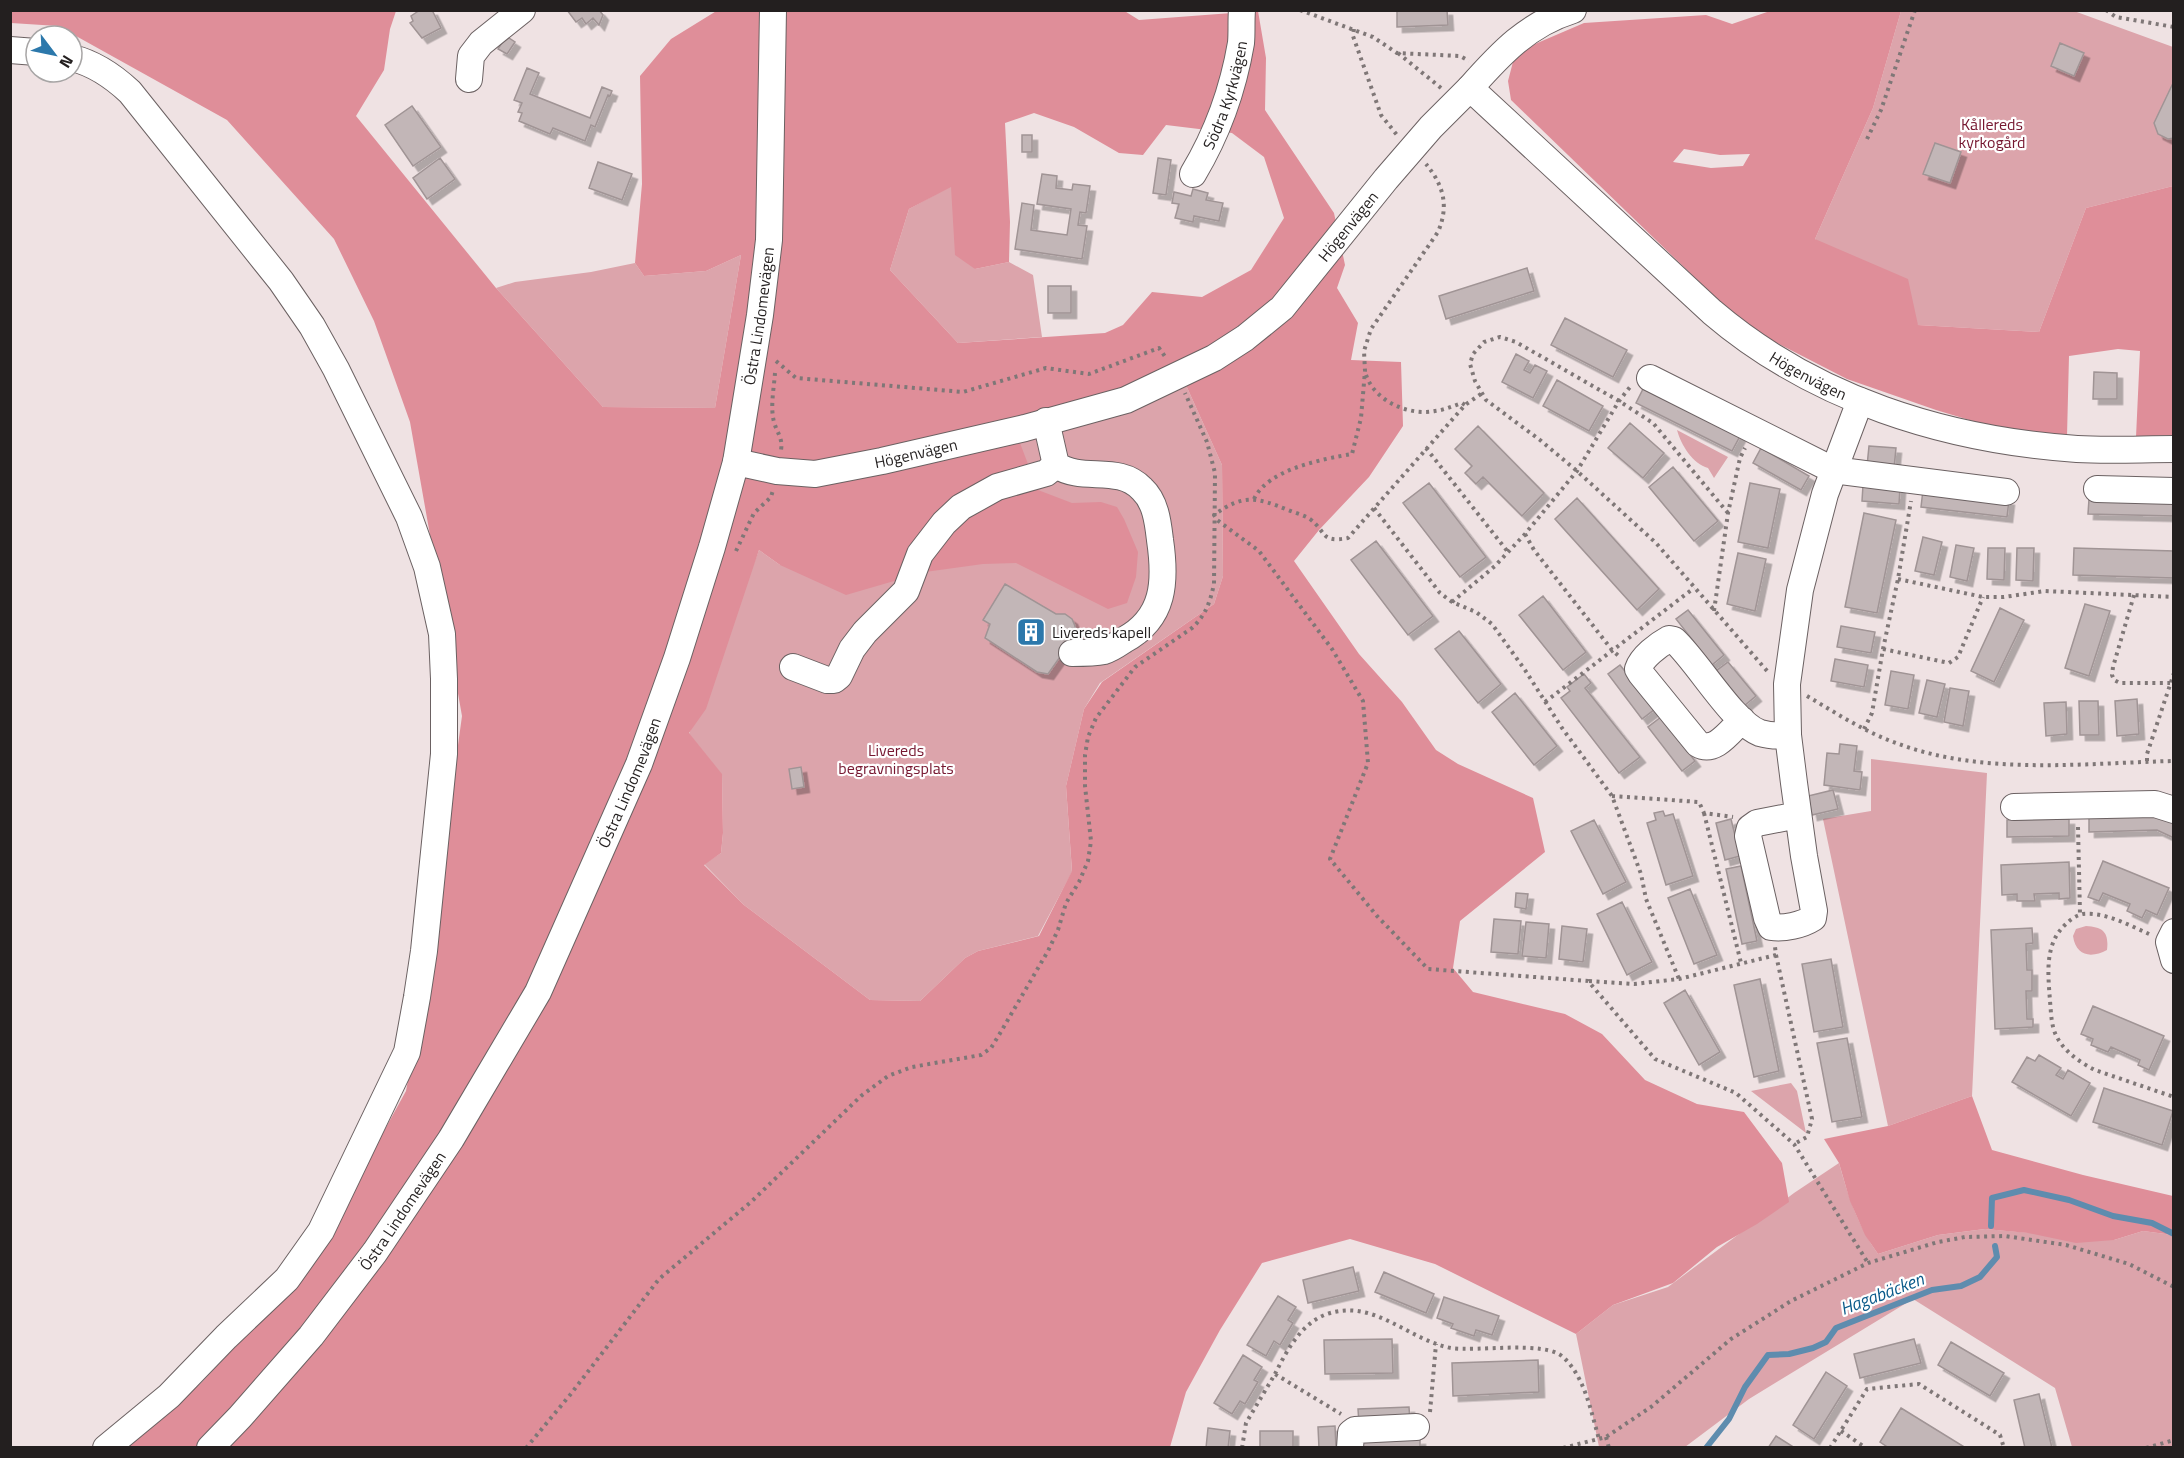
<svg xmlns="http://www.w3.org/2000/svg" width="2184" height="1458" viewBox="0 0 2184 1458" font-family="'Titillium Web',sans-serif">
<defs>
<filter id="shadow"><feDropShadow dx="5.5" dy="5.5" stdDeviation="0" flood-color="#0004"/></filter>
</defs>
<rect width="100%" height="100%" fill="#efe2e3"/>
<!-- green -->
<path fill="#dca4ab" d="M1901,11H2074L2173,47V186L2086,208L2039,332L1918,325L1815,239L1873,108Z
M951,186L975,269L1009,262L1033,275L1042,337L958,343L890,270L909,209Z
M741,255L715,408L603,407L496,288L515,282L591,272L635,263L644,276L706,271Z
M1185,383L1222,465L1223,576L1214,604L1100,683L1084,709L1066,786L1072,872L1038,936L978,951L965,958L920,1001L870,1000L744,905L704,864L721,853L723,833L722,775L689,734L759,550L780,565L1017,435Z
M1677,430L1728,457L1714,478L1708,468C1693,464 1681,445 1677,430Z
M1871,759L1987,773L1972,1096L1888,1126L1823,819L1871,811Z
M2086,926C2104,927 2109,933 2107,950C2092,958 2076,957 2073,936L2076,929Z
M1791,1083L1797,1091L1806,1133L1751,1091Z
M1839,1163C1848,1196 1858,1226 1878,1254L1938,1235L1985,1229L2114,1240L2143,1231L2173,1235V1447H2072L2055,1388L1913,1299L1749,1399L1685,1447H1599L1576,1334L1613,1305L1668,1287L1794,1193Z"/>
<!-- forest -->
<path fill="#df8e99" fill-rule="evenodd" d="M718,10H1123L1139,20L1258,11L1266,58L1265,110L1334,213L1345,265L1337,288L1358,323L1351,360L1401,362L1403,426L1369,477L1319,530L1294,561L1359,654L1402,702L1436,750L1458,764L1533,798L1545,852L1460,921L1453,968L1473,992L1565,1014L1602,1034L1645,1080L1697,1104L1744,1112L1782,1163L1789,1202L1757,1224L1717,1247L1673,1283L1613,1305L1576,1334L1435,1264L1350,1239L1262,1263L1220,1330L1186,1392L1170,1447H124L201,1383L308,1269L406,1091L424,993L462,716L410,422L374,321L334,239L227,120L58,26L11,23L10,11H396L390,29L384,70L356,116L496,288L603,407L715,408L741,255L706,271L644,276L635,263L642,184L640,76L671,39ZM1034,113L1074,127L1119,153L1143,155L1166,125L1232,133L1264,157L1284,218L1251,270L1202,297L1152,292L1123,325L1105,333L958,343L890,270L909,209L951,187L955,255L975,269L1009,262L1010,222L1005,123ZM1185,383L1222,465L1223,576L1214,604L1102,682L1084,709L1066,786L1072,871L1039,936L978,951L965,958L920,1001L870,1000L744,905L704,865L721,853L723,833L722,774L689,733L706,709L759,550L780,565L846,595L925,572L983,564L1016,563L1108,609L1127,603L1136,577L1138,552L1124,519L1117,507L1101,502L1072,503L1038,490L1013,425Z
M1770,11H1901L1873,108L1815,239L1908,279L1918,325L2039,332L2086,208L2173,186V435L2136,437L2140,351L2118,349L2069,356L2067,436L1996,428L1936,410L1847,379L1746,327L1511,100L1508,81L1514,58L1535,44L1584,23L1706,15L1732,24ZM1684,149L1720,155L1750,154L1743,166L1711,168L1673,162Z
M1972,1096L1992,1150L2083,1175L2173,1196V1235L2143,1231L2114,1240L2076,1243L2028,1233L1985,1229L1938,1235L1878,1254L1865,1235L1850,1201L1839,1163L1824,1139L1888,1126Z"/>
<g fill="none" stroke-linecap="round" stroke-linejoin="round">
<!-- stream -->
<path stroke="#5e8cae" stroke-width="6" d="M1991,1226L1992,1198L2024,1190L2069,1200L2113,1216L2152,1223L2174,1234
M1706,1448L1729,1419L1745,1387L1768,1355L1789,1354L1813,1348L1826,1342L1836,1328L1932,1290L1961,1286L1980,1277L1997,1257L1995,1246"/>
</g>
<!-- building -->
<path fill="#c2b6b7" stroke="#a09495" stroke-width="1.5" filter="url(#shadow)" d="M420,10H432L441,28L422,38L410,23L413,21L411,16Z
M567,10H599L603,15L599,25L593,18L586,24L582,18L576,22Z
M1397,10H1447L1448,25L1397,27Z
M506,36L515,42L507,54L498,49Z
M2060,43L2084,53L2074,76L2051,66Z
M527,68L539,73L530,94L590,118L602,87L612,91L610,96L608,95L595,127L591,125L585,141L553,128L550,134L519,121L522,113L518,112L522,103L514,100Z
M2174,81V138L2168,139L2158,134L2154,123Z
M412,106L441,147L413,166L385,125Z
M1022,135H1032V152H1022Z
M1935,143L1961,152L1950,183L1923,174Z
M440,158L455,179L427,199L413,178Z
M1158,158L1171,160L1166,195L1153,193Z
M598,162L632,174L622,200L589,188Z
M1042,174L1057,176L1056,188L1072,190L1073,184L1090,186L1086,213L1080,212L1078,225L1087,226L1082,259L1015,249L1022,203L1034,205L1031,230L1067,235L1071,209L1037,204Z
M1193,189L1208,193L1206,200L1223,203L1219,221L1194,216L1193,222L1175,218L1179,204L1172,203L1174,192L1191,196Z
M1527,268L1534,291L1446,319L1439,296Z
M1048,286H1071V313H1048Z
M1565,318L1627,350L1613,377L1551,345Z
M1516,354L1529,361L1524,370L1530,373L1535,365L1547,371L1533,398L1502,382Z
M2094,372L2117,373V399H2093Z
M1557,380L1603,406L1589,431L1543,406Z
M1644,387L1740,436L1732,451L1636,403Z
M1630,423L1664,453L1643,478L1608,448Z
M1478,426L1544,493L1522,516L1483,477L1476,484L1465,473L1472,466L1455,449Z
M1869,446L1896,448L1894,468L1867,466Z
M1761,448L1809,476L1801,490L1753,463Z
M1673,467L1718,521L1694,541L1649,487Z
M1429,483L1486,557L1460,577L1403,503Z
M1750,483L1780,489L1768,548L1738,542Z
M1863,485L1900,488L1899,504L1862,501Z
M1923,490L2009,500L2007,517L1921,507Z
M1577,498L1659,589L1637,610L1555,519Z
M2089,499L2174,501V516L2088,514Z
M1864,513L1896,520L1877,613L1845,607Z
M1923,537L1942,542L1934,575L1915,571Z
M1376,541L1433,616L1408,635L1351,560Z
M1956,545L1974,548L1967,581L1950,577Z
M1988,548H2005L2004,580L1987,579Z
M2017,548H2034L2033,581L2016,580Z
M2074,548L2174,551V578L2073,575Z
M1738,553L1766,559L1755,611L1727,604Z
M1005,584L1056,614H1065L1072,619L1075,626L1074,637L1048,674L1037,672L985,638L990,624L983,620Z
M1543,596L1586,652L1563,670L1519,615Z
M2085,604L2110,611L2089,676L2065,668Z
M2000,608L2024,620L1994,682L1971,671Z
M1688,610L1724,655L1712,665L1676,619Z
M1841,626L1875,632L1871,653L1837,647Z
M1459,631L1501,684L1478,703L1435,649Z
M1835,659L1868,665L1864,687L1831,681Z
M1728,662L1756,696L1744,706L1716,671Z
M1620,665L1655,709L1642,719L1608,674Z
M1891,671L1914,675L1908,709L1885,705Z
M1584,674L1591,683L1585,688L1640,757L1619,773L1561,698L1570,691L1567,687Z
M1927,680L1945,684L1937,717L1919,713Z
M1950,688L1969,691L1963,726L1944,722Z
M1515,693L1557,746L1534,765L1492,712Z
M2137,699L2139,734L2117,736L2115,701Z
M2079,701H2098L2099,735H2080Z
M2066,702L2067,734L2046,736L2044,703Z
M1661,717L1695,761L1682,771L1648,727Z
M1840,744L1857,746L1854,771L1862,772L1860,790L1824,785L1827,753L1839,754Z
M801,767L804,787L792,789L789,769Z
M1833,790L1838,809L1812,815L1808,796Z
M1663,811L1665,816L1673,814L1693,876L1666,885L1647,823L1656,820L1654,813Z
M2157,814L2174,819V838L2157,830L2089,832V816Z
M1731,819L1740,856L1725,860L1716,823Z
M2069,819V836L2007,837V820Z
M1594,820L1626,882L1603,894L1571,831Z
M2103,861L2169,888L2157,915L2146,910L2142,918L2127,911L2130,904L2103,893L2099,901L2088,897Z
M2069,862L2070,898L2059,899V893L2034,894L2035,901H2017V894L2002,895L2001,865Z
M1741,866L1757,941L1742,944L1726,869Z
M1690,889L1717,955L1694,964L1668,898Z
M1516,893L1528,894L1526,909L1515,907Z
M1622,902L1652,962L1627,975L1597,914Z
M1494,919L1521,921L1518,954L1491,952Z
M1526,922L1549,924L1546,958L1522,956Z
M1562,926L1587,929L1583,962L1559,959Z
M2032,928L2033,943L2026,944L2027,970H2032V991H2026L2027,1019H2033V1027L1995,1029L1991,930Z
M1831,959L1843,1027L1814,1032L1802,964Z
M1760,979L1779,1071L1754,1077L1734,985Z
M1685,990L1720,1052L1699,1065L1664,1003Z
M2093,1006L2164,1036L2149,1070L2138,1065L2140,1060L2111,1047L2108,1052L2091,1045L2093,1039L2081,1034Z
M1847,1038L1862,1117L1832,1122L1817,1043Z
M2039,1055L2061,1068L2056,1075L2063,1079L2068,1070L2090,1083L2071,1116L2012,1082L2027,1057L2035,1061Z
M2104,1088L2173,1111L2162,1145L2093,1122Z
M1353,1267L1359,1291L1308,1303L1303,1280Z
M1384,1272L1434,1294L1426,1313L1375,1292Z
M1278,1296L1296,1307L1288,1320L1293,1323L1280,1345L1274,1341L1266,1356L1247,1345Z
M1444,1297L1499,1316L1492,1335L1476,1330L1474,1336L1451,1328L1453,1324L1437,1318Z
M1392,1339L1393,1373L1325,1374L1324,1340Z
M1914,1339L1921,1363L1860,1378L1854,1354Z
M1951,1342L2004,1373L1990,1396L1938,1365Z
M1243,1355L1262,1367L1254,1380L1258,1382L1245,1404L1240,1401L1232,1414L1214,1403Z
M1538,1360L1539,1392L1453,1396L1452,1363Z
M1826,1372L1847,1386L1814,1439L1793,1425Z
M2039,1394L2052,1448H2025L2014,1400Z
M1409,1407L1410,1422L1359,1424L1358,1409Z
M1901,1408L1966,1448H1889L1880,1442Z
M1335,1426L1336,1448H1319L1318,1427Z
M1208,1428L1230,1431L1228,1448H1206Z
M1260,1431H1293V1448H1260Z
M1776,1436L1795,1448H1768Z
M1420,1439V1448H1361V1441Z"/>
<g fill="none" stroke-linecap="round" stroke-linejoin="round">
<!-- minor casing -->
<g stroke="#6b6162" stroke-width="28">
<g id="minor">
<path d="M10,50L36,52"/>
<path d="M72,58C93,63 114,77 130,92L281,281L312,326L336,369L409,517L427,567L442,634L444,679V754L424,951L417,997L407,1052L321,1231L287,1279L226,1337L169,1396L106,1448"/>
<path d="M469,79L471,56L481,43L522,10"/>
<path d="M1470,88C1501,53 1528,24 1573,10"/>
<path id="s1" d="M1193,174C1217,134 1233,90 1241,43C1242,32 1241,21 1242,10"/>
<path d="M1650,378L1833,470L2006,492"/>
<path d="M1046,421L1056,465C1083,483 1118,464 1142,489C1156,502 1158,523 1160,540C1166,581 1165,618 1124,640C1118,644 1111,649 1104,651C1094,653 1082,653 1072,653"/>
<path id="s2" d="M736,462L777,471L815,474L882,461L1025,428L1126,400L1214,358L1245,338L1282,308L1386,179L1431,127L1470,88L1712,312C1814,399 1945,440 2077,449C2109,451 2142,449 2174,449"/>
<path d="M2097,489L2174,491"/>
<path d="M793,667L827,680H834L839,676L852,649L865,632L906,591L920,554L944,523L961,507L997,487L1046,473L1056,465"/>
<path d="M1742,720C1730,731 1715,754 1698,744L1641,674L1638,669C1642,657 1658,645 1669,639L1674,640C1698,662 1733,723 1760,733C1770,736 1779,736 1788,735"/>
<path d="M2014,807L2155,804L2174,810"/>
<path d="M1798,815L1757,823L1750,828L1748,836L1767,918L1771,927C1784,929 1802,925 1813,918L1814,911L1804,856L1794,783L1788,735L1787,684L1800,590L1825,494L1860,401"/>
<path d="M2174,932L2169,942L2174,960"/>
<path id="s3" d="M210,1448L240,1417L311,1336L375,1252L451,1139L538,992L639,764L677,658L712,547L736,462L746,401L760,315L769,240L773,10"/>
<path d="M1350,1448L1351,1433L1355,1430L1416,1427"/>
</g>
</g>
<!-- path -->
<path stroke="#7f7777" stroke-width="4" stroke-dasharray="3 4.5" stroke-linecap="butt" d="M1300,10L1373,37L1397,53L1460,56L1469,61
M2106,10L2116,17L2174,27
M1354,29L1353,36L1381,115L1397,135
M1398,53L1441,88
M1867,139L1881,110L1915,10
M776,361L796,378L963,392L1046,368L1089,374L1159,348L1166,358
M775,373C774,388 770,407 774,422C777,433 783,438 781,450
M1366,375C1375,401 1408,416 1435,411C1444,410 1453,406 1462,403L1465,405
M1481,394L1465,405L1348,538C1320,543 1327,532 1310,519C1304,515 1295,513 1288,510C1256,497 1243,494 1214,515L1217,520L1259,551L1332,649L1363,701L1368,763L1330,859L1377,916L1428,969L1588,981L1655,1059L1736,1093L1794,1144L1868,1263
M1426,448L1508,552
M1254,499C1268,469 1323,459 1352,454L1361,418L1365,371L1364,351L1371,329L1438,232C1449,206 1444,186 1426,164
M1374,508L1440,593L1452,602L1476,612L1492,624L1525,670L1562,728L1612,796L1641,874L1646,899L1679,979
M1728,513L1653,423L1619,401L1516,342L1500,337L1484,342L1473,354L1470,364L1475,381L1486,400L1540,440L1577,471L1656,543L1768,672
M1525,534L1534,550L1612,650L1620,657
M736,551L754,513L771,497L773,490
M1898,579L1983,597H2004L2045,591L2174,597
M2134,595L2113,667L2112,675L2114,680L2120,683H2170
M1452,602L1495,566L1525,534L1577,471L1619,401L1630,387
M1714,611L1728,513L1740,458L1745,448
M1883,649L1949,663L1958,657L1983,597
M1807,696C1836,713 1865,732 1896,743C1983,776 2083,763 2174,761
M1545,702L1694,588
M1864,729L1872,713L1883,649L1898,579L1911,501
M2147,761V754L2174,673
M1612,796L1699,802L1704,813L1733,817
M1704,813L1741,963
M2078,827L2080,914
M2149,934C2129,925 2105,912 2083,914C2077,915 2071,919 2067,923C2044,943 2048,973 2050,1001C2051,1011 2051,1023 2055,1033C2062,1050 2079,1062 2095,1070L2174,1097
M1776,955L1812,1119L1807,1137L1794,1144
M1589,981L1634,984L1679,979L1776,955L1775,947
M1275,1374C1286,1352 1301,1323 1327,1314C1374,1298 1408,1340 1451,1348C1478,1352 1544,1340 1563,1357C1585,1377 1591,1412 1599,1439
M1430,1412L1436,1344
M1841,1431L1866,1448
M1606,1437L1609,1448
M526,1448L570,1395L659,1279L751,1202L861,1096L888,1076L912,1067L981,1055L991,1048L999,1035L1048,951L1058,930L1066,903L1079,882L1088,861L1091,841L1085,786V755L1088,737L1096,718L1135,667L1192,628C1206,615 1210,602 1214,584L1215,473L1207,442L1185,393
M1242,1448L1246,1423L1275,1374L1341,1414
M1563,1448L1606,1437L1651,1407L1731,1339L1791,1301L1868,1263L1938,1242L1965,1237L2005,1236L2066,1245L2129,1264L2174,1287
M1830,1448L1867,1389L1919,1384L2000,1435L2004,1448
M2146,1448L2174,1440"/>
<!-- minor -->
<use href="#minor" stroke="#fff" stroke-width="26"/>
</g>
<!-- icons -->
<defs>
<g id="building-square" transform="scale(1.5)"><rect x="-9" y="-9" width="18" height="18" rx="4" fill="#2c78ab" stroke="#fff"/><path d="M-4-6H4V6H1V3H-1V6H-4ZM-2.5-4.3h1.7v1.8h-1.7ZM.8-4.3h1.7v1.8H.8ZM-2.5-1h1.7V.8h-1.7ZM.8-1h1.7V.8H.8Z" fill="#fff"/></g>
</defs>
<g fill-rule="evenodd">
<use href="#building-square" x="1031" y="632"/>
</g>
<g text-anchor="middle" stroke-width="4.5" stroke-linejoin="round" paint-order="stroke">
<!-- street labels -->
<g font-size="16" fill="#231f1f" stroke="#fff">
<text dy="6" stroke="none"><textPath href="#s1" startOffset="86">Södra Kyrkvägen</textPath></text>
<text dy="6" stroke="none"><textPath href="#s2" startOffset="687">Högenvägen</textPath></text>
<text dy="6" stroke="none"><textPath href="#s3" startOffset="1278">Östra Lindomevägen</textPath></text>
<text dy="6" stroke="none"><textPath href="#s2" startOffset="1317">Högenvägen</textPath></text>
<text dy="6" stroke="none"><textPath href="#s2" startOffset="183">Högenvägen</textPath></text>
<text dy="6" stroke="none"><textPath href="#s3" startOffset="792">Östra Lindomevägen</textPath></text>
<text dy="6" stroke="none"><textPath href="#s3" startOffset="306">Östra Lindomevägen</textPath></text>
</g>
<!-- park labels -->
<g font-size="16" fill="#761730" stroke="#fff">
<text x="1992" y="130">Kållereds<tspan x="1992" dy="18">kyrkogård</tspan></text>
<text x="896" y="756">Livereds<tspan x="896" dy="18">begravningsplats</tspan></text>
</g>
<!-- poi labels -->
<g font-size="16" fill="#231f1f" stroke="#fff" text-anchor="start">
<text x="1052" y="638">Livereds kapell</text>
</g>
<!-- water labels -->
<g font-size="18" font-style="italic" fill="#0b5b8a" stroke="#fff">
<text transform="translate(1882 1294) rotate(-21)" y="6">Hagabäcken</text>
</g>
</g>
<!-- border -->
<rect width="2184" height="1458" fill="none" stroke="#231f1f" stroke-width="24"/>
<!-- north arrow -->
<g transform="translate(54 54) rotate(122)"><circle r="28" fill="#ffffff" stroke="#a7a5a5" stroke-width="1.5"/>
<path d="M0-4.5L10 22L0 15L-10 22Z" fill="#2c78ab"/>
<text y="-9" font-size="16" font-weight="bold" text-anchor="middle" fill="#231f1f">N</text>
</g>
</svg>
